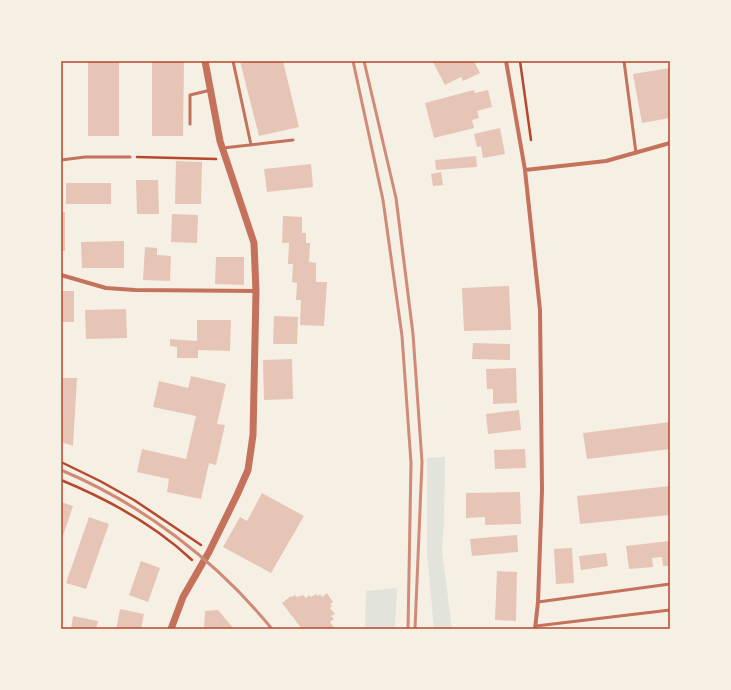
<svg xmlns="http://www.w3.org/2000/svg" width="731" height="690" viewBox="0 0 731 690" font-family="'PT Serif',serif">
<rect width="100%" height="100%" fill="#f6efe4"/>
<!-- green -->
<path fill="#e2e4dc" d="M445,457L444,523L442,551L452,629H434L427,552V458Z
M397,588L395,629H365L366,591Z"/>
<!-- building -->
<path fill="#e6c5b7" d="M88,61H119V136H88Z
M152,61H184L183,136H152Z
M240,61H283L299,127L259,136Z
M435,61H474L480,73L463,81L461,77L445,85L433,62Z
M670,68V118L642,123L633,74Z
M474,90L475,93L488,90L492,107L477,111L479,118L472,120L474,128L434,138L425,103Z
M500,128L505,154L483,158L481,146L477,147L474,134Z
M476,156L477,167L436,170L435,160Z
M176,161L202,162L201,204H175Z
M311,164L313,187L267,192L264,169Z
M441,172L443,185L433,186L431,174Z
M136,180H158L159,214H137Z
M66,183H111V204H66Z
M61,212H65V251H61Z
M172,214L198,215L197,243L171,242Z
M283,216L302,217V233H306V243H310L309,262L316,263V282H327L324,326L300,325L301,300H296L297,283L292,282L293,264H288L289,243H282Z
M124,241V268H82L81,242Z
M145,247L157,248V255L171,256L170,281L143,280Z
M216,257H244V285L215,284Z
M509,286L511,330L464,331L462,288Z
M61,291H74V322H61Z
M126,309L127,338L86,339L85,310Z
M274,316L298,317L297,344H273Z
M197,320H231L230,351L198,350V358H177V347L170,346V339L197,341Z
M473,343L510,344V360L472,359Z
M292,359L293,399L264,400L263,360Z
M516,368L517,403L493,404V389H487L486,369Z
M191,376L226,384L217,424L225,425L220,447L216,465L209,463L201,499L167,492L169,479L137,472L142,449L186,459L196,416L153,407L159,381L188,388Z
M61,378H77L73,446L61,442Z
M519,410L521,430L488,434L486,414Z
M670,422V449L587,459L583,433Z
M525,449L526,468L495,469L494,450Z
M670,486V515L580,524L577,496Z
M520,492L521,524L485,525V517L466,518V493Z
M262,493L304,516L271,573L223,547L240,517L247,521Z
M61,502L73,506L62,539H61Z
M89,517L109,524L86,589L66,583Z
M517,535L518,552L472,556L470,539Z
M670,541V566H663L662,557L652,558L653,567L629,569L626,546Z
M572,548L574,583L556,584L554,549Z
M606,553L608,566L581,570L579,556Z
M141,561L160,568L148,602L129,595Z
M497,571L517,572L516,621L495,620Z
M327,593L333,602L330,604L332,606L330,608L335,614L331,616L334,619L330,622L334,627L331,629H302L282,603L291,596L292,597L295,595L297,597L303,595L306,598L309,595L311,597L316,594L318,596L320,594L322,597Z
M120,609L144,614L141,629H116Z
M218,610L234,629H204L205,611Z
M73,616L98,621L96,629H71Z"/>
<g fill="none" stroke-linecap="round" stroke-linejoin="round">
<!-- path -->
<path stroke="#b5482f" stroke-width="2.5" d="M520,61L531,140
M137,157L216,159
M61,462L100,481L134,500L201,545
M61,480C107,499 156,526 192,560"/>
<!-- service -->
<path stroke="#c5725c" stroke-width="3" d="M233,61L251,145
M624,61L636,153
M190,124V95L211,90
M223,148L293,140
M61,160L85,157H130
M538,602L670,584
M536,626L670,610"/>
<!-- minor -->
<path stroke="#c5725c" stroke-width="4" d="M506,61L525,170L540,310L542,490L538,602L535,629
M525,170L606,161L670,143
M61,275L106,288L135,290L256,291"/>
<!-- tertiary -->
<path stroke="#c5725c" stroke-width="7" d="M171,629L183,597L209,552L237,495L248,470L253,435L256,291L254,243L220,141L205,61"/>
<!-- rail -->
<path stroke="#cf8b77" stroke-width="3" d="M353,61L383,200L402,336L411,463L408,629
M364,61L396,198L413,334L422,462L415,629
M61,470C142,504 217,561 272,629"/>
</g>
<!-- border -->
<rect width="731" height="690" fill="none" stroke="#f6efe4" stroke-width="124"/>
<rect x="62" y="62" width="607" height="566" fill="none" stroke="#b5482f" stroke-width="1.5"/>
</svg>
